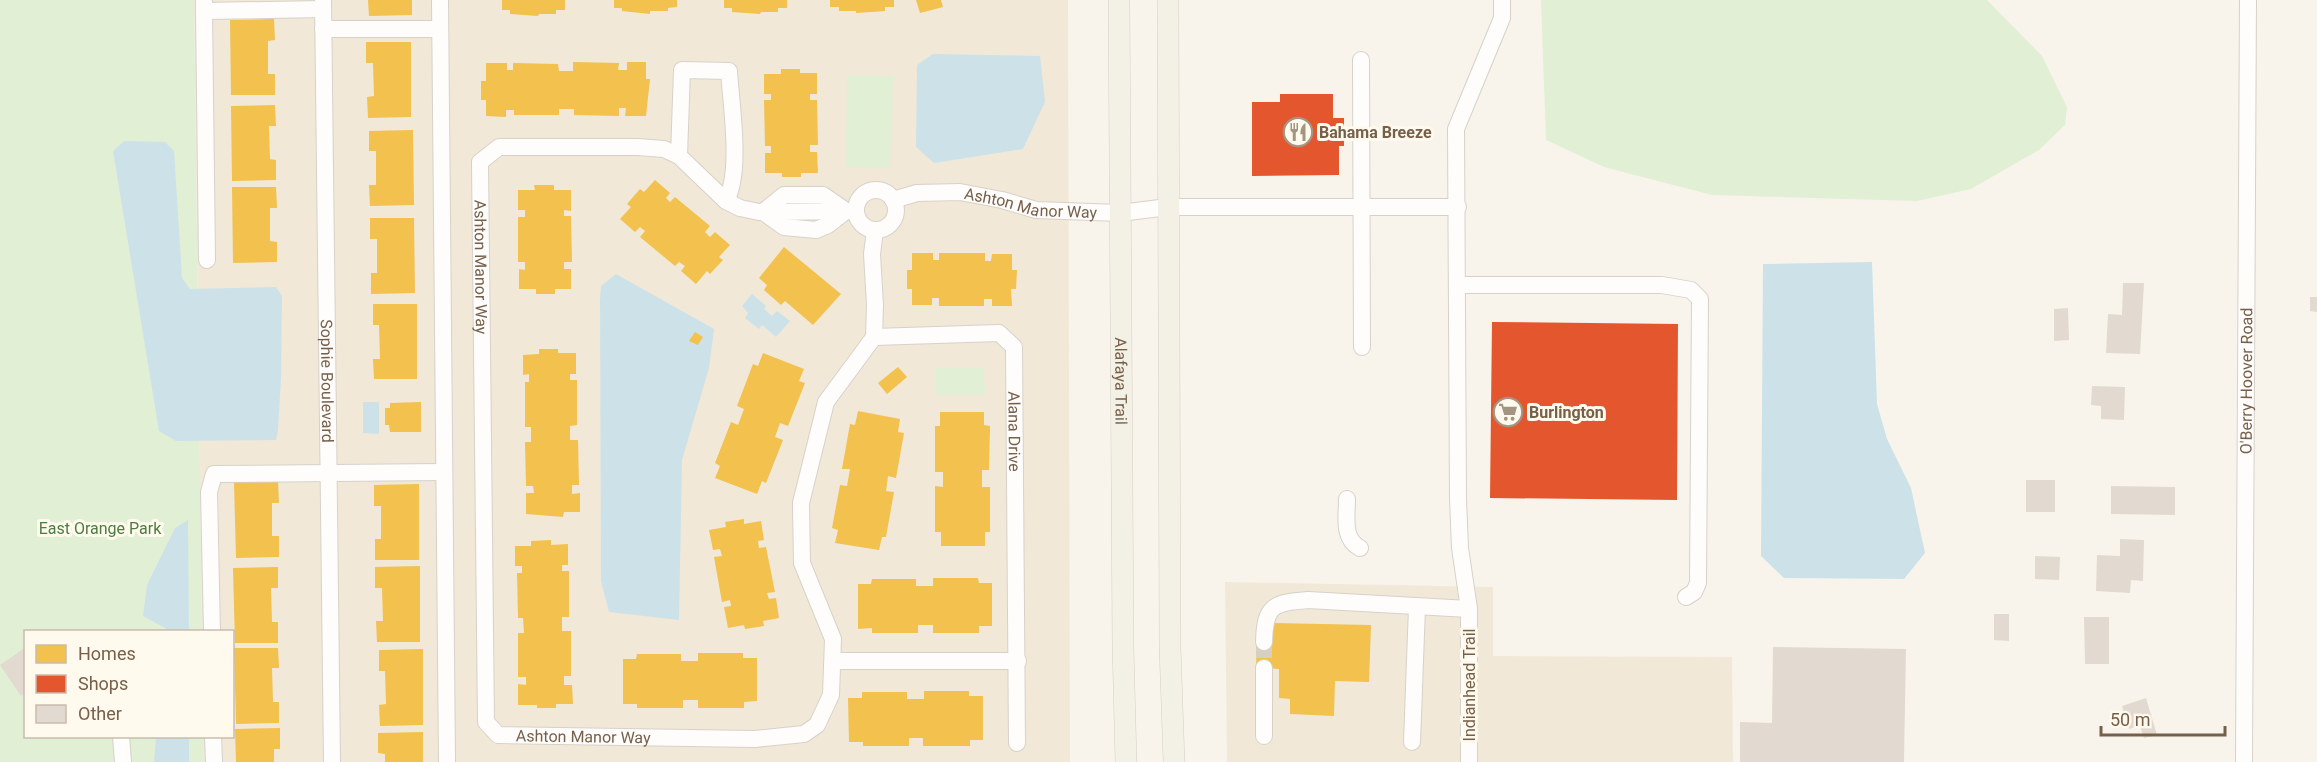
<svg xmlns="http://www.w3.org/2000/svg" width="2317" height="762" viewBox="0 0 2317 762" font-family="Roboto,sans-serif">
<rect width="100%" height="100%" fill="#f8f4eb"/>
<!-- residential -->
<path fill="#f1e8d8" d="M194,0H1068L1070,762H203V737L232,736V632L202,631Z
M1225,582L1493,587V656L1732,657L1733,762H1227Z"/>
<!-- green -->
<path fill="#e1efd5" d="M0,0H194L202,631L26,632V736L203,737V762H0Z
M1541,0H1987L2042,56L2067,107L2065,125L2039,150L1971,189L1917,201L1712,195L1604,167L1546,140Z
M847,75L893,76L890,168L846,167Z
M936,368H984L985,395H936Z"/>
<!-- water -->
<path fill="#cce2e8" d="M933,54L1040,56L1045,102L1023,149L934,163L916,147L917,65Z
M124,141L165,142L174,151L182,278L190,289L276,287L282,296L281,378L278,430L276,440L176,441L159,431L113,151Z
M1872,262L1877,404L1887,439L1911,488L1925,553L1904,579L1784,578L1761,556L1763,264Z
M616,274L714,329L709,368L682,460L679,620L609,612L601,581L600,300L601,286Z
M752,294L766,306L764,309L772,316L777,311L790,321L776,337L762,325L759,329L745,318L748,313L742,306Z
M363,402H379V434L363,433Z
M188,520L189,631H166L165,628L143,616L147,585L175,528Z
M156,737H189V762H154Z"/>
<!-- homes -->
<path fill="#f2c14e" d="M368,0H412V15L369,16Z
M502,0H565V10H556V14H539L538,16L510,14V10H502Z
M614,0H677V7L668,8V11H650V14L622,11V8H614Z
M724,0H787V8H778V12H761L760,14L732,12V8H724Z
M830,0H894V7H885V11L856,13V11H839V7H830Z
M916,0H941L943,7L920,13Z
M274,19L275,40L268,41V74H275V95H231L230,20Z
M366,42H411V117L368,118L367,97L374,96L373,63H366Z
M573,62L619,63L618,70H627V62H646V79H650L646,116H625L626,108H619V116L574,115V109H559V115H514V110H506V117L486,116V100H481V81H486V63H507V70H513V63L558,64L559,71H573Z
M781,69H800V73H817V94H810V100H817L818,145H810V152H817L818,173H801V177H782V173H765V153H771V146H765L764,100H771V94H764V74H781Z
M275,105L276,126H269L270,159L276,160V180L232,181L231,106Z
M413,130L414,205L370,206L369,185H376V151H369V131Z
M655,180L670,193L666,198L670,202L675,197L710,226L705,232L710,237L715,232L730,245L719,257L723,260L710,274L707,271L696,284L681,271L685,266L679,262L675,266L640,237L645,231L640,227L635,232L620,219L631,207L627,204L640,189L644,192Z
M534,185H554V190H571V211L564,210V216H571L572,262H564V269H571V289H555V294H536V289H519V269L525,270V262H518V217H525V210H518V190H535Z
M232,187H276L277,208H270V241L277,242V262L233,263Z
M370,218H414L415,293L371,294V273H377V239H370Z
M784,247L841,294L813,325L785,301L781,305L764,290L767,285L759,278Z
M912,253H933V260H939V253H985V261H991L992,254H1012V270H1017L1016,289H1011L1012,306H992V299H984V306H939V298H932V305H912V289H907V270H912Z
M373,304H417V379H374L373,359H380L379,325H373Z
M695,332L703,337L698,345L689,341Z
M539,349H558V353H576V374H570V380H577V425L570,426V440H578L579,485H572V494L580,493V512H564L563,517L526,514V493H534L533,486H526L525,442H531V427H525V382H529V374L523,375V355L539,354Z
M763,353L804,369L799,381L805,383L788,426L780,423L775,437L783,440L766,483L762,481L757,494L715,478L720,466L715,463L731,422L738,425L744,409L737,406L753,364L758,366Z
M898,367L907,377L887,394L878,383Z
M421,402V432H390L389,425H385V408H390V403Z
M858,411L900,419L898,432L904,433L896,478L888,476L886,491L894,492L886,537H882L879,550L835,543L838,530L832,528L840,485L847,486L850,469H842L850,424L855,425Z
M940,412H984V425L990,426L989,470H982V487H990V532H985V546H941V532H935V486L943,487V472H935V426H940Z
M234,482H278L279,503H272V536H279V557L236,558Z
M419,484V560H375V539H381V506H374V485Z
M744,519V524L761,521L764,540L758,541L759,548L766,547L775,592L767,593L769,599L776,598L779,618L763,621L764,626L745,629L744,625L728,628L724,607L731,606L730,600L722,602L714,557L722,556L720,549L713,550L709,530L726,527L725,522Z
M551,540V545L568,544V565H562V571H569V617H562V631H571V676H564V685H572L573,704H556V708H537V705H518V684L526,685V677H518V633H524L523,618H518L517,573H522V566H515V546H531V541Z
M420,566V642H377L376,621H383L382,588H375V567Z
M278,567V588H271L272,622H278V643H235L233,568Z
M933,578H978L979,583H992V626H979V633H933V625H918V633H872V628L858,629V584H871L872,579H916V586H933Z
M1273,623L1371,625L1369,682L1335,681L1334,716L1290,714V699L1279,698V669L1256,667L1257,642L1273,643Z
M234,648H278L279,668H272L273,702H279V723L236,724Z
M423,649V725L380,726L379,705L386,704L385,671H379V650Z
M698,653H743V658H757V701L744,702V708H698V700H683V708H637V704H623V659H636L637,654H681V661H698Z
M924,691H969V696H983V740H970V746H923V738H909V746H863V742H849L848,698H862V692H907V699H924Z
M280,728V749H274V762H236L235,729Z
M423,732V762H385V754L378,753V733Z"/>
<!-- shops -->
<path fill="#e4572e" d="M1280,94H1333V118H1344V146H1339V175L1252,176V102H1280Z
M1492,322L1678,324L1677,500L1490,498Z"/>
<!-- building -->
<path fill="#e2dad0" d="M2123,283H2144L2140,354L2106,353L2108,314L2122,315Z
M2310,297H2317V312L2310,311Z
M2068,308L2069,340L2054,341V309Z
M2092,386L2125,387L2124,420L2101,419V406L2091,405Z
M2026,480H2055V512H2026Z
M2111,486L2175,487V515L2111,514Z
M2120,539L2144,540L2143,581L2131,580L2130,593L2096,591L2097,555L2120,556Z
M2035,556L2060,557L2059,580L2035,579Z
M1994,614H2009V641L1994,640Z
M2084,617H2109V664H2085Z
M26,647V692L21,696L0,665Z
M1773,647L1906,649L1904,762H1740V722L1772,723Z
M2146,698L2157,735L2144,738L2140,726L2129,729L2122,706Z"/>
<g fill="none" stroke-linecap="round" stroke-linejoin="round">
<!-- minor-tunnel -->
<path stroke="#d8cfc3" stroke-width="16" stroke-dasharray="16 8" stroke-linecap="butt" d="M1264,642V668"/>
<!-- minor casing -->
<g stroke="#d7d1c9" stroke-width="18">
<g id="minor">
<path id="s1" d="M323,0L332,762"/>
<path d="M440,0L447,762"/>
<path d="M204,2V11L323,9"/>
<path d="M204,11L207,260"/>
<path d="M323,29H440"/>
<path d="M1361,60L1362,347"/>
<path d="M679,156L682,70L729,71C731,105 742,171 726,201"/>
<circle cx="876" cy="210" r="20"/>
<path d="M784,195H823L846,211L828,225L816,230L784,227L763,212Z"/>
<path id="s2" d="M893,200L917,193L960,192L1002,200L1036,210L1120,213L1168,207H1458"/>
<path id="s3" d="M856,211L759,212L740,208L726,201L679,156L664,149L638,147H499L480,162L486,722L498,735L755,739L804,734L817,725L831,695L833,639L802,563L801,503L826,402L874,337L875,305L872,254L875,230"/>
<path d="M1458,285H1662L1691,290L1700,299L1698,583L1694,592L1686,597"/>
<path id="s4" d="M874,337L999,333L1014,347L1017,743"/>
<path d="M1347,499C1347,516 1342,539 1360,548"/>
<path d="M212,632L209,492L214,474L443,472"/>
<path d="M1264,642C1265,605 1273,603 1308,600L1469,609"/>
<path d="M833,661H1018"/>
<path d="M121,736L123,762"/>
<path d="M213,736L214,762"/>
<path d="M1264,736V668"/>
<path d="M1412,742L1417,607"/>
<path d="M1469,762V609L1460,548L1458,499L1456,129L1502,18V0"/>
<path id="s5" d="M2244,762L2248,0"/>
</g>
</g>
<!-- major casing -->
<g stroke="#d7cfc6" stroke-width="22">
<g id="major">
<path id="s6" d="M1119,0L1123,647L1126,762"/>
<path d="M1168,0L1170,647L1174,762"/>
</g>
</g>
<!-- minor -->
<use href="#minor" stroke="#fefdfc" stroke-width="16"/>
<!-- major -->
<use href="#major" stroke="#f3f0e5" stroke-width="21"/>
</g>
<!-- icons -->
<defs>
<g id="restaurant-ring" transform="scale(1.5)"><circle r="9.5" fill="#fffaed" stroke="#a49482" stroke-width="1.5"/><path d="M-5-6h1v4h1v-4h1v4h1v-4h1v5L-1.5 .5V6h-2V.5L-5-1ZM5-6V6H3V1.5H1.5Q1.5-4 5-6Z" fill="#a49482"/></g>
<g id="supermarket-ring" transform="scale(1.5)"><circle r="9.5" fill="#fffaed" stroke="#a49482" stroke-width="1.5"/><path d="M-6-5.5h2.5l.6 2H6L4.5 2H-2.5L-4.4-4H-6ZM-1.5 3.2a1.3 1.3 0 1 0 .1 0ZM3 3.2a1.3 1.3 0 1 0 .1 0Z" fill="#a49482"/></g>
</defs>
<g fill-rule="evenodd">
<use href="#restaurant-ring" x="1298" y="132"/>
<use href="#supermarket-ring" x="1508" y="412"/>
</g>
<g text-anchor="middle" stroke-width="6" stroke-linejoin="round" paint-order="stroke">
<!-- poi labels -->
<g font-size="16" font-weight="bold" fill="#77604a" stroke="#fffaed" text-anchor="start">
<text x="1319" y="138">Bahama Breeze</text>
<text x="1529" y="418">Burlington</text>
</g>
<!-- street labels -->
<g font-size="16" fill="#77604a" stroke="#fffaed">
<text dy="6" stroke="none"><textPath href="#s2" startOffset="140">Ashton Manor Way</textPath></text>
<text dy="6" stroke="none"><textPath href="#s3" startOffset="508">Ashton Manor Way</textPath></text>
<text dy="6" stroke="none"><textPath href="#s1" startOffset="381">Sophie Boulevard</textPath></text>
<text dy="6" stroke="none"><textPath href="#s6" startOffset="381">Alafaya Trail</textPath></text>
<text dy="6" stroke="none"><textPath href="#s5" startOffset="381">O'Berry Hoover Road</textPath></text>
<text dy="6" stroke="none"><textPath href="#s4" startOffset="230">Alana Drive</textPath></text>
<text transform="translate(1469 685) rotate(-90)" y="6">Indianhead Trail</text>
<text dy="6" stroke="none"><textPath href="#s3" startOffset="1066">Ashton Manor Way</textPath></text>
</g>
<!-- park labels -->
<g font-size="16" fill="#4c7d41" stroke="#fffaed">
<text x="100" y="534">East Orange Park</text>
</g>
</g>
<!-- legend -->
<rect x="24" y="630" width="210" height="108" fill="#fffaed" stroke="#c9bcac" stroke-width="1.5"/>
<rect x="36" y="645" width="30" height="18" fill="#f2c14e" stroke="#c9bcac" stroke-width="1.5"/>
<text x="78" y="660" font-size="18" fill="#77604a">Homes</text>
<rect x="36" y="675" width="30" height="18" fill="#e4572e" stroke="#c9bcac" stroke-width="1.5"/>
<text x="78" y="690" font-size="18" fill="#77604a">Shops</text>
<rect x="36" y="705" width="30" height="18" fill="#e2dad0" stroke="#c9bcac" stroke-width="1.5"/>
<text x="78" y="720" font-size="18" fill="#77604a">Other</text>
<!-- scale -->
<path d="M2101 726v9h124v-9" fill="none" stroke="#77604a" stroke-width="3"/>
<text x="2110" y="726" font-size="18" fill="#77604a" stroke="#fffaed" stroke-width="4.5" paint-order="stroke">50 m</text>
</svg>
